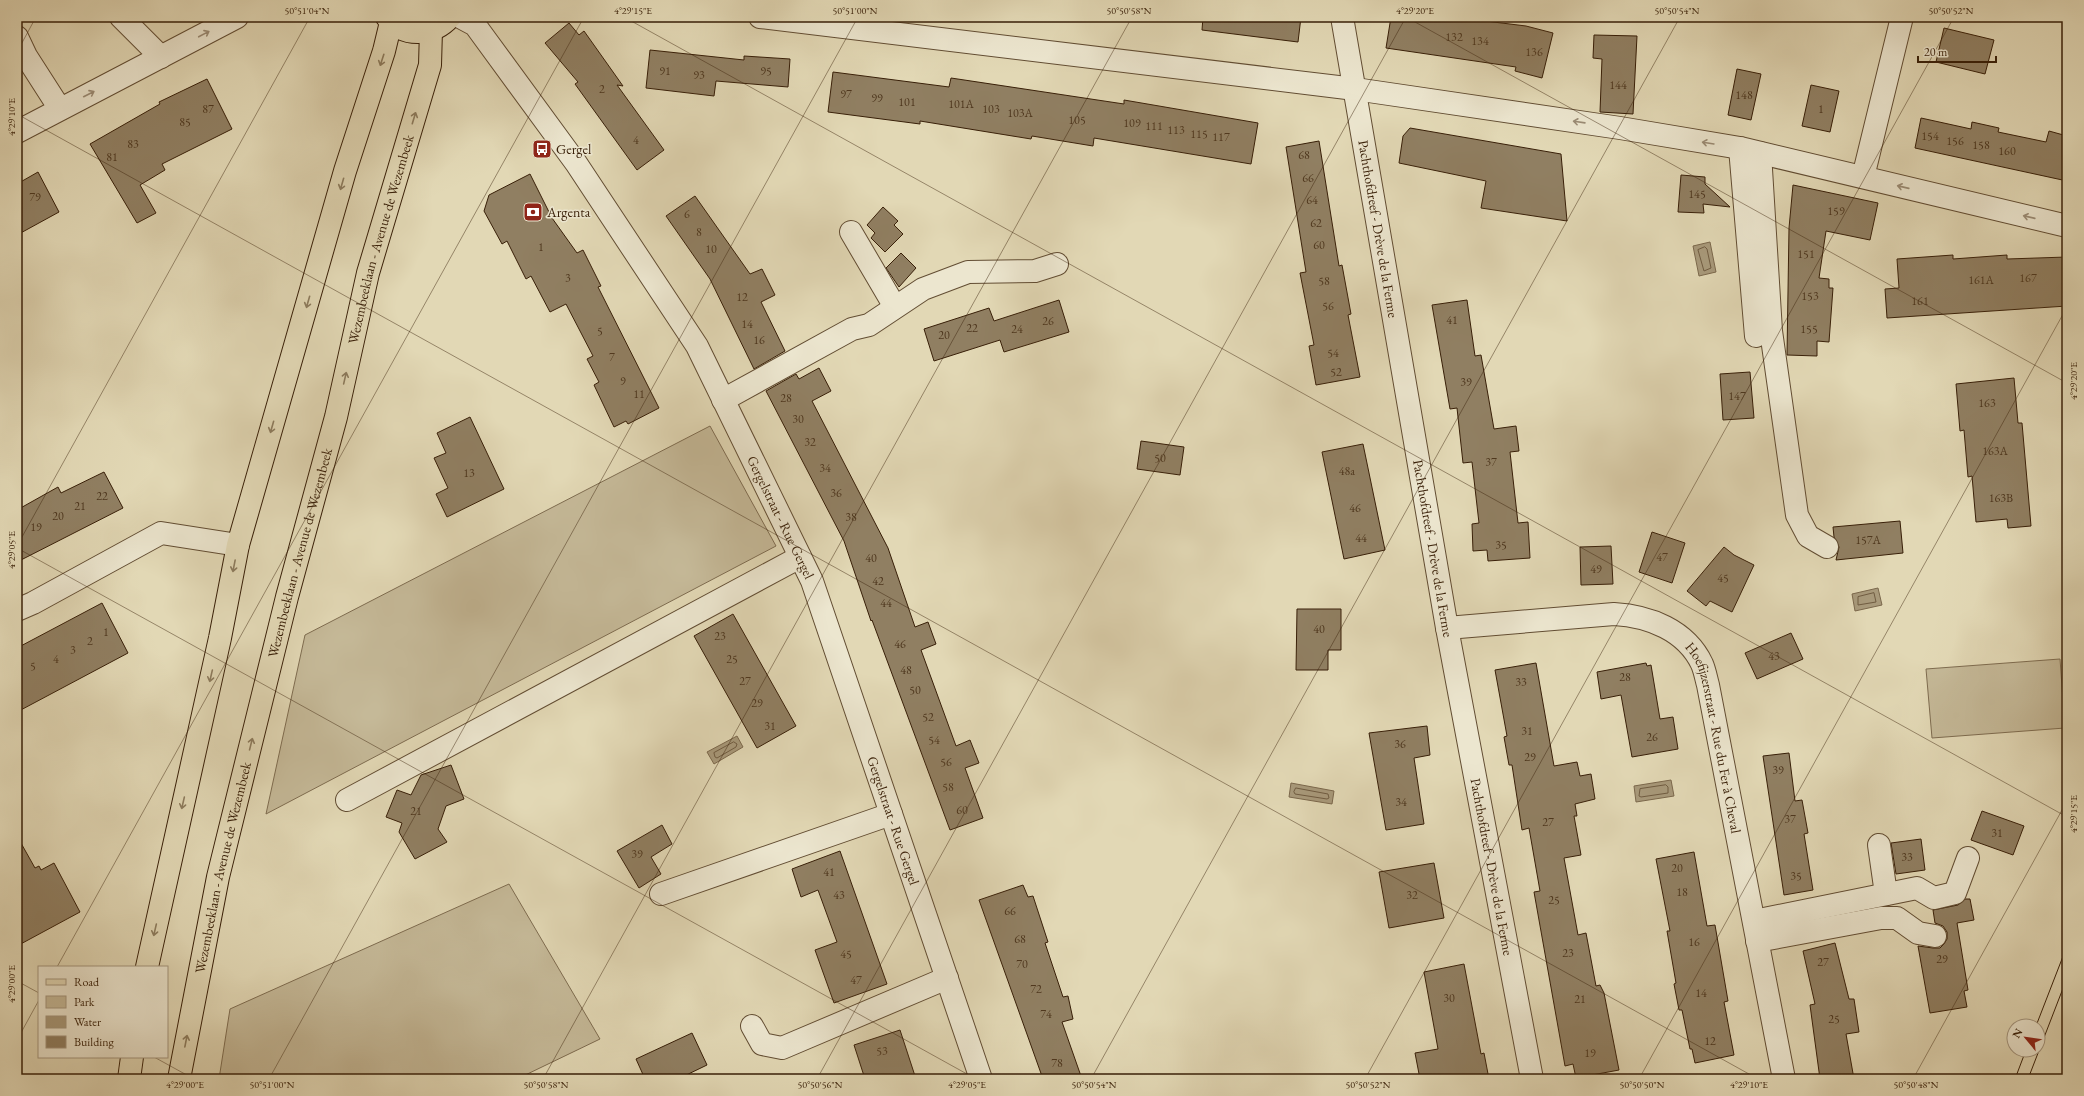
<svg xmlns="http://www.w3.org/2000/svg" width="2084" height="1096" viewBox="0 0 2084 1096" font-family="'EB Garamond',serif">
<rect width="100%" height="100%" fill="#e2d8b5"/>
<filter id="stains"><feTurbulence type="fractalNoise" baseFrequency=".005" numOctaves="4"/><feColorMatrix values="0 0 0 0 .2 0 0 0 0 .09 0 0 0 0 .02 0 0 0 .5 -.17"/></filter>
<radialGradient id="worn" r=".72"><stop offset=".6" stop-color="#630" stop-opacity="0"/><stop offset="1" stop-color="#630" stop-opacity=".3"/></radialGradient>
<!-- green -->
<path fill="#c5b998" stroke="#7e6c50" d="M710,426L776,546L266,814L305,635Z
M2060,659L2065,728L1932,738L1926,669Z
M509,884L600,1039L517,1079H219L230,1009Z"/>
<!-- water -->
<path fill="#a8997a" stroke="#7b684c" d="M1710,242L1716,272L1699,276L1693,246Z
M1878,588L1882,605L1855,611L1852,594Z
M737,736L743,747L714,764L707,752Z
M1671,780L1674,796L1636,802L1634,786Z
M1291,783L1334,791L1332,804L1289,797Z"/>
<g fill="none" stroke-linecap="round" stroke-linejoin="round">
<!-- shore -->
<path stroke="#705c41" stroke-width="1" d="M1705,247L1707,249L1711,268L1704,271L1698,250Z
M1874,593L1876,602L1858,605V597Z
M734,742L737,744L736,747L717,758L715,757L714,753Z
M1666,785L1668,787V793L1641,797L1639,796L1640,789Z
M1296,788L1328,794L1329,798L1327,799L1295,794L1294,792Z"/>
</g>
<!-- building -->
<path fill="#907f62" stroke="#381f08" d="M1203,17H1301L1298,42L1202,30Z
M1391,17H1453L1526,26L1553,33L1542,78L1515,71L1516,67L1386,48Z
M569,23L579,35L584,31L623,86L617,85L664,150L637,170L575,84L578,82L545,43Z
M1944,28L1994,40L1985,74L1936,62Z
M1594,35L1637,36L1633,114L1600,112L1602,59L1593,58Z
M650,50L744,60V56L790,59L788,87L716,81L714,96L646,88Z
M1737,69L1761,74L1751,120L1728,115Z
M833,72L949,87L951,78L1124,104V100L1258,123L1251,164L1094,138L1093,146L1032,136L1031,139L920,121V124L828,112Z
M207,79L232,129L162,164L165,170L140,185L156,213L137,223L90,144L160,104L159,102Z
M1811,85L1839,91L1830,132L1802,126Z
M1921,118L1971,129L1972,122L1999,128L1998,132L2046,142L2049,131L2067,136V181L1915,148Z
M1410,128L1561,154L1567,221L1481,208L1486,181L1399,163L1403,136Z
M1319,141L1339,266L1342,265L1351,314L1348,315L1360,377L1316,385L1309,346L1314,345L1300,273L1306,272L1286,147Z
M38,172L59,212L17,235V184Z
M530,174L552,218L577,253L583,250L601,286L598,287L659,408L628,424L626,421L614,427L594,385L599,382L587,359L593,356L566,304L550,312L531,276L526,279L507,241L502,244L484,211L489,195Z
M1681,175L1705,177V184L1730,207L1703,204L1704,213L1678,212Z
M1793,185L1878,203L1870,240L1826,231L1819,278L1829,279V288H1833L1829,342L1817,341V356L1787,355L1789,228Z
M695,196L750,274L762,269L775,295L761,302L785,351L754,369L710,279L666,216Z
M883,207L898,221L894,225L903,234L885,252L871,238L875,233L867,225Z
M901,253L916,268L899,287L886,268Z
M1953,255V259L2007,255V259L2067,257V306L1887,318L1885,289L1899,288L1897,259Z
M1059,300L1069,332L1004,352L1000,340L934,361L924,329L989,308L994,321Z
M1467,300L1475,356L1481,355L1494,429L1516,426L1519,451L1510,452L1518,523L1528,522L1530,558L1488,561L1487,550L1473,551L1472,524L1479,523L1472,462L1463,463L1457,408L1450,409L1432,305Z
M819,368L831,391L812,401L888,548L915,627L928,622L936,644L921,650L956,746L970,740L979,763L965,768L983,818L950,830L872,620L871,621L844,541L766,391L796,374L799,379Z
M1750,372L1754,418L1723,420L1720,374Z
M2014,378L2018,423H2022L2031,526L2008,528L2007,519L1976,522L1972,476L1968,477L1964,430L1960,431L1956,384Z
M470,417L504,489L447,517L436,494L448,488L434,458L446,453L437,433Z
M1141,441L1184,447L1180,475L1137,469Z
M1363,444L1385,550L1344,559L1322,452Z
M104,472L123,508L17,562V510L58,487L61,493Z
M1900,521L1903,553L1836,560L1839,547L1834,537L1833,527Z
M1652,532L1685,543L1672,583L1639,572Z
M1611,546L1613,584L1581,585L1580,547Z
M1724,547L1734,555L1754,565L1732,612L1710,601L1706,606L1687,591Z
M102,603L128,653L17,712V648Z
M1297,609H1341V650H1328V670H1296Z
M733,614L796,726L757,748L694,636Z
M1791,633L1803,659L1757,679L1745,653Z
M1536,663L1554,766L1577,762L1580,776L1591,774L1595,799L1575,804L1577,816H1574L1581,855L1564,858L1578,935L1586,933L1596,986L1600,985L1604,993L1619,1070L1576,1078L1573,1064L1565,1066L1534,892L1540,891L1529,828L1522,830L1512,765H1509L1504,737L1507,736L1495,670Z
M1646,663L1647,666L1651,665L1660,719L1673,717L1678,749L1632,757L1621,695L1601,699L1597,672Z
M1427,726L1430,755L1414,758L1424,824L1386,830L1369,733Z
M1789,753L1795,801L1802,800L1808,833L1804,834L1813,890L1784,895L1763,756Z
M451,765L464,799L446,806L438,829L447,842L415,859L399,832L402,823L386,817L397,790L411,795L421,775Z
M1982,811L2024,826L2013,855L1971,840Z
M662,825L672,844L651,857L661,874L639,888L617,851Z
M17,836L35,868L39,866L41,870L54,863L80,912L17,946Z
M1921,839L1925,870L1896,874L1891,843Z
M840,851L887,984L834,1003L815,950L837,942L818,890L801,897L792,869Z
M1694,852L1707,926L1715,925L1728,1001L1724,1002L1734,1055L1695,1063L1692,1049H1690L1682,1010H1679L1674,984L1676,983L1667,931H1670L1656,859Z
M1434,863L1444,918L1389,928L1379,872Z
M1023,885L1028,897L1033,896L1048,942L1045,943L1063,997L1068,996L1073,1019L1062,1022L1082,1079H1043L979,900Z
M1965,899H1970L1974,920L1957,923L1968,990L1964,991L1967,1007L1930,1013L1918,946L1933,948H1940L1944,944L1947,939V932L1943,926L1935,923L1933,910L1958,905Z
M1835,943L1849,999H1854L1859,1032L1846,1034L1854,1079H1820L1810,1005L1815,1004L1803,951Z
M1464,964L1481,1054L1484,1053L1489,1079H1420L1415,1053L1438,1049L1424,972Z
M900,1030L916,1079H865L854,1045Z
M692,1033L707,1065L678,1079H645L636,1059Z"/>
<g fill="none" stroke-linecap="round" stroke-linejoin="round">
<!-- minor casing -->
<g stroke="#624d33" stroke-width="24">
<g id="minor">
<path d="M121,17L161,57"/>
<path id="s1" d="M460,17L475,25L576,163L697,346L812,581L981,1079"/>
<path d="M760,17L1355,89L1620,128L1740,148L2067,226"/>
<path id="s2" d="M1342,17L1447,628L1532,1079"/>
<path d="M17,37L26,56L60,109"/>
<path d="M17,132L237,17"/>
<path d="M1740,148L1756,336"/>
<path d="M1760,153L1771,331L1797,515L1808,536L1827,547"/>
<path d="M1863,177L1902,17"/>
<path d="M851,232L895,307"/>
<path d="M723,400L852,329L869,325L923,289L968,272L1035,271L1057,264"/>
<path d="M17,610L33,603L161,533L238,545"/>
<path id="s3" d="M1447,628L1614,614C1649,616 1686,630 1702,664C1705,671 1706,678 1708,685L1784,1079"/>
<path d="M347,800L800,557"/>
<path d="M1879,845L1886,894"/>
<path d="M661,894L891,814"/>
<path d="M1754,921L1917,888L1934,898L1955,893L1968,858"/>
<path d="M1757,941L1881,918H1897L1918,933L1935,936"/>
<path d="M752,1026L762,1044L782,1048L947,978"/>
</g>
</g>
<!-- major casing -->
<g stroke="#381f08" stroke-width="24">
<g id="major">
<path d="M387,17C404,38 433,36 450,17"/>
<path d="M147,967L220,638L238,545L345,171L384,51L391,22"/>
<path d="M129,1079L132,1057"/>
<path id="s4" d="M179,1079L218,877L287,597L336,417L368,273L430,65L431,30"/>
</g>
</g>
<!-- minor -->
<use href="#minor" stroke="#ece6cf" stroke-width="22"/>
<!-- major -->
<use href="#major" stroke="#e2d8b5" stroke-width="22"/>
<!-- tram -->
<path stroke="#381f08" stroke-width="1" d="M2036,1026L2067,946
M2015,1079L2026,1050
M2028,1079L2067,978"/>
</g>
<!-- one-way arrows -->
<defs><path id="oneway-shaft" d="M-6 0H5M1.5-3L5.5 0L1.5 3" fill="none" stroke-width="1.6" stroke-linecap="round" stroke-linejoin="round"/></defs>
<g stroke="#9b8c75">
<use href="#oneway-shaft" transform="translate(204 34) rotate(-28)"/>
<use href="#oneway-shaft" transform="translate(89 94) rotate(-27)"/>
<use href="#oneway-shaft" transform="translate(1579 122) rotate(-172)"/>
<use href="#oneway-shaft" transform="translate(1708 143) rotate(-171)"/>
<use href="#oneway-shaft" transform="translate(1903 187) rotate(-167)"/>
<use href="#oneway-shaft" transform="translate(2029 217) rotate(-167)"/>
</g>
<g stroke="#8d7c5e">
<use href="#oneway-shaft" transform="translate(382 60) rotate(108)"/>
<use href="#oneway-shaft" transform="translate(414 118) rotate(-73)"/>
<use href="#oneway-shaft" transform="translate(342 184) rotate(106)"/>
<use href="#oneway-shaft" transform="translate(308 302) rotate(106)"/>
<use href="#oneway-shaft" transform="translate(345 378) rotate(-77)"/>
<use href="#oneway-shaft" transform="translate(272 427) rotate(106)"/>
<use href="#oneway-shaft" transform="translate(234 566) rotate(101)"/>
<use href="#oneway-shaft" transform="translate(211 676) rotate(103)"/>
<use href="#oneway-shaft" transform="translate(251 744) rotate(-76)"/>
<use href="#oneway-shaft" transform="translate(183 803) rotate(103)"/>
<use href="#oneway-shaft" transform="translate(155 930) rotate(103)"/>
<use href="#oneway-shaft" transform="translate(186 1041) rotate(-79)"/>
</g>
<!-- ticks -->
<path fill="none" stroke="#381f08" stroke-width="1" stroke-opacity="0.45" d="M624,17L2067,817M1406,17L2067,383M17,52L36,17M17,114L1758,1079M17,546L310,17M17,548L976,1079M57,967L584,17M17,981L39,993M17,1040L39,1000M154,1057L194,1079M269,1079L858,17M543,1079L1132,17M817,1079L1406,17M1091,1079L1680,17M1365,1079L1954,17M1639,1079L2067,307M1913,1079L2067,801"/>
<!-- icons -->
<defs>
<g id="bus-square" transform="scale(1)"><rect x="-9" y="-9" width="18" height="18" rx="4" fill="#8f2418" stroke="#ece6cf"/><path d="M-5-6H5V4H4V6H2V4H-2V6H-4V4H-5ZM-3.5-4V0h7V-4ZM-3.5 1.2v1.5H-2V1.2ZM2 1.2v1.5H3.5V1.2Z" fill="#fff"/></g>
<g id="bank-square" transform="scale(1)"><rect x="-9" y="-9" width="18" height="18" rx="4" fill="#8f2418" stroke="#ece6cf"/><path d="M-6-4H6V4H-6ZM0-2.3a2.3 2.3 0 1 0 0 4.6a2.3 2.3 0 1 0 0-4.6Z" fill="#fff"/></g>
</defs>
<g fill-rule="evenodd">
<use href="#bus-square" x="542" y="149"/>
<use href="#bank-square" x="533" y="212"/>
</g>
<g text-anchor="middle" stroke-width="3" stroke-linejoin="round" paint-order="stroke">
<!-- number labels -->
<g font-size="12" fill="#4e371e">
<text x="1454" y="41">132</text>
<text x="1480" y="45">134</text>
<text x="1534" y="56">136</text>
<text x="665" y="75">91</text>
<text x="766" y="75">95</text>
<text x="699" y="79">93</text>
<text x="1618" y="89">144</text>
<text x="602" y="93">2</text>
<text x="846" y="98">97</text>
<text x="1744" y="99">148</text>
<text x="877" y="102">99</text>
<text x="907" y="106">101</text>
<text x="961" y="108">101A</text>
<text x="208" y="113">87</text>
<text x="991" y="113">103</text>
<text x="1821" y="113">1</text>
<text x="1020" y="117">103A</text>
<text x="1077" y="124">105</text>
<text x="185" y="126">85</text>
<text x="1132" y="127">109</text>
<text x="1154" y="130">111</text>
<text x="1176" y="134">113</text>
<text x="1199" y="138">115</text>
<text x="1930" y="140">154</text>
<text x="1221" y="141">117</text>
<text x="636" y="144">4</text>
<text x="1955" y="145">156</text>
<text x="133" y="148">83</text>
<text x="1981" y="149">158</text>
<text x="2007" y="155">160</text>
<text x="1304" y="159">68</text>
<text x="112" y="161">81</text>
<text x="1308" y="182">66</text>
<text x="1697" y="198">145</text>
<text x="35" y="201">79</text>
<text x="1312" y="204">64</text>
<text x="1836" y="215">159</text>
<text x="687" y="218">6</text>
<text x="1316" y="227">62</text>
<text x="699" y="236">8</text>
<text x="1319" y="249">60</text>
<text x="541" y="251">1</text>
<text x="711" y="253">10</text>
<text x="1806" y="258">151</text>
<text x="568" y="282">3</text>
<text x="2028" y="282">167</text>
<text x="1981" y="284">161A</text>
<text x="1324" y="285">58</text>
<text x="1810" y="300">153</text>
<text x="742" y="301">12</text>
<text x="1920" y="305">161</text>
<text x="1328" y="310">56</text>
<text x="1452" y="324">41</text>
<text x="1048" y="325">26</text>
<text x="747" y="328">14</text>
<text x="972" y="332">22</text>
<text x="1017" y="333">24</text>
<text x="1809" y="333">155</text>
<text x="600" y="335">5</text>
<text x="944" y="339">20</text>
<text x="759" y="344">16</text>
<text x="1333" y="357">54</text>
<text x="612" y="361">7</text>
<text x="1336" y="376">52</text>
<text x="623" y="385">9</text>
<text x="1466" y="386">39</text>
<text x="639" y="398">11</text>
<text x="1737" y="400">147</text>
<text x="786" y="402">28</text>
<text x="1987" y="407">163</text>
<text x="798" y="423">30</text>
<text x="810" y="446">32</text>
<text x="1995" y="455">163A</text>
<text x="1160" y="462">50</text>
<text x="1491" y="466">37</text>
<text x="825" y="472">34</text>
<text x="1347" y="475">48a</text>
<text x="469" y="477">13</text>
<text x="836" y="497">36</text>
<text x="102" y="500">22</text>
<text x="2001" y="502">163B</text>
<text x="80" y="510">21</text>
<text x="1355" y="512">46</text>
<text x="58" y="520">20</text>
<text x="851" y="521">38</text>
<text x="36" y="531">19</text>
<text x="1361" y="542">44</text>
<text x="1868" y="544">157A</text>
<text x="1501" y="549">35</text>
<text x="1662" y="561">47</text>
<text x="871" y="562">40</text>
<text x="1596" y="573">49</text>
<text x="1723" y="582">45</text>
<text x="878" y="585">42</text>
<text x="886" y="607">44</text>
<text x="1319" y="633">40</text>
<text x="106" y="636">1</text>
<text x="720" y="640">23</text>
<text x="90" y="645">2</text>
<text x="900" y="648">46</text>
<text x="73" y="654">3</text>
<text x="1774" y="660">43</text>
<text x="56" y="663">4</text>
<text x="732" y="663">25</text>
<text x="33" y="670">5</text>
<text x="906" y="674">48</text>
<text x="1625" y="681">28</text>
<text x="745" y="685">27</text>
<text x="1521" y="686">33</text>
<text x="915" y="694">50</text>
<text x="757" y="707">29</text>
<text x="928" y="721">52</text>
<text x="770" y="730">31</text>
<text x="1527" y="735">31</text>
<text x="1652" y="741">26</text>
<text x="934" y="744">54</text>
<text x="1400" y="748">36</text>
<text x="1530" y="761">29</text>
<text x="946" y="766">56</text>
<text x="1778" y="774">39</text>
<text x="948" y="791">58</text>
<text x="1401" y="806">34</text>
<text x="962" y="814">60</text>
<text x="416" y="815">21</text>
<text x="1790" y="823">37</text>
<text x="1548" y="826">27</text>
<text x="1997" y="837">31</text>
<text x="637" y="858">39</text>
<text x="1907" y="861">33</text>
<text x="1677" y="872">20</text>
<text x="829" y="876">41</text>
<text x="1796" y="880">35</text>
<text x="1682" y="896">18</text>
<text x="839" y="899">43</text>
<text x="1412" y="899">32</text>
<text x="1554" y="904">25</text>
<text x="1010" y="915">66</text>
<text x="1020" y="943">68</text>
<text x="1694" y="946">16</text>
<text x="1568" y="957">23</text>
<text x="846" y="958">45</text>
<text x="1942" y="963">29</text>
<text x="1823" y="966">27</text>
<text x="1022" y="968">70</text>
<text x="856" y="984">47</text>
<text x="1036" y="993">72</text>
<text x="1701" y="997">14</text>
<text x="1449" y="1002">30</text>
<text x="1580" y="1003">21</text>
<text x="1046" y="1018">74</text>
<text x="1834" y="1023">25</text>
<text x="1710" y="1045">12</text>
<text x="882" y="1055">53</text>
<text x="1590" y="1057">19</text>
<text x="1057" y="1067">78</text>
</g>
<!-- poi labels -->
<g font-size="14" fill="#381f08" stroke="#ece6cf" text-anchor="start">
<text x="556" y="154">Gergel</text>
<text x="547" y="217">Argenta</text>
</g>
<!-- street labels -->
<g font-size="14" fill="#381f08" stroke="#ece6cf">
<text dy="5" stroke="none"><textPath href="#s2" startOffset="215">Pachthofdreef - Drève de la Ferme</textPath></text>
<text dy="5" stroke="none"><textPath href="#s4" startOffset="864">Wezembeeklaan - Avenue de Wezembeek</textPath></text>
<text dy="5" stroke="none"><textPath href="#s1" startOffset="598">Gergelstraat - Rue Gergel</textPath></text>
<text dy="5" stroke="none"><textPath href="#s2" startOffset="539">Pachthofdreef - Drève de la Ferme</textPath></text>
<text dy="5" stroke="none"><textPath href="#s4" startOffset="540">Wezembeeklaan - Avenue de Wezembeek</textPath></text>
<text dy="5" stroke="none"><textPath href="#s3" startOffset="348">Hoefijzerstraat - Rue du Fer à Cheval</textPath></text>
<text dy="5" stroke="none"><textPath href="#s1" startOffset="922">Gergelstraat - Rue Gergel</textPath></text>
<text dy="5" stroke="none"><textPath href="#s2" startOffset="863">Pachthofdreef - Drève de la Ferme</textPath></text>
<text dy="5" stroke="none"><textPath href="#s4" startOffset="216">Wezembeeklaan - Avenue de Wezembeek</textPath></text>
</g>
</g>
<!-- margin -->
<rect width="2084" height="1096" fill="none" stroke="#e2d8b5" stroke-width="44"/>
<!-- legend -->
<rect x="38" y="966" width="130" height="92" fill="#ece6cf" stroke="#a4967f"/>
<rect x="46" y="979" width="20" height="6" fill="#e2d8b5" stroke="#a4967f"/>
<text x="74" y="986" font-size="12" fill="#381f08">Road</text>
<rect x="46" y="996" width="20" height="12" fill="#c5b998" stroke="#a4967f"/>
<text x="74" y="1006" font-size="12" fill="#381f08">Park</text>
<rect x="46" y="1016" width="20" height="12" fill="#a8997a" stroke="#a4967f"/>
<text x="74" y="1026" font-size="12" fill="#381f08">Water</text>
<rect x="46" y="1036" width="20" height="12" fill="#907f62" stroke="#a4967f"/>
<text x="74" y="1046" font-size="12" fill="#381f08">Building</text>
<!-- north arrow -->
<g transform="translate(2026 1038) rotate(299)"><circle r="19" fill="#ece6cf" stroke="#a4967f"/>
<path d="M0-3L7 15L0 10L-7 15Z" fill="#8f2418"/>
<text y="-6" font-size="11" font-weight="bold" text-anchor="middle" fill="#381f08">N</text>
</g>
<!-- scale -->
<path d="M1918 56v6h78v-6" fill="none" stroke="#381f08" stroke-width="2"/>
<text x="1924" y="56" font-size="12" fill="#381f08" stroke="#ece6cf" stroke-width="3" paint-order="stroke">20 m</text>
<rect x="22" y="22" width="2040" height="1052" fill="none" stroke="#381f08" stroke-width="1.5"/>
<g font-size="10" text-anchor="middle" fill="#381f08">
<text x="307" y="14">50°51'04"N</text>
<text x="633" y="14">4°29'15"E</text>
<text x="855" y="14">50°51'00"N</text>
<text x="1129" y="14">50°50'58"N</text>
<text x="1415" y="14">4°29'20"E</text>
<text x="1677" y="14">50°50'54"N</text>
<text x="1951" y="14">50°50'52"N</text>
<text transform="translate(11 117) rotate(-90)" y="4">4°29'10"E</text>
<text transform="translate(2073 381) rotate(-90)" y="4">4°29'20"E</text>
<text transform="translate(11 550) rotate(-90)" y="4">4°29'05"E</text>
<text transform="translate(2073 814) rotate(-90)" y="4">4°29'15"E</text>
<text transform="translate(11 984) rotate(-90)" y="4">4°29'00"E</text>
<text x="185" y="1088">4°29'00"E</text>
<text x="272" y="1088">50°51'00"N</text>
<text x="546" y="1088">50°50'58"N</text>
<text x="820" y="1088">50°50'56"N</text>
<text x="967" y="1088">4°29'05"E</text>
<text x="1094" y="1088">50°50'54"N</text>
<text x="1368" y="1088">50°50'52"N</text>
<text x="1642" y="1088">50°50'50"N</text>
<text x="1749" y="1088">4°29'10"E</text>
<text x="1916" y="1088">50°50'48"N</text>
</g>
<rect width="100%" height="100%" filter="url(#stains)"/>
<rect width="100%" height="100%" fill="url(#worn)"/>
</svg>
